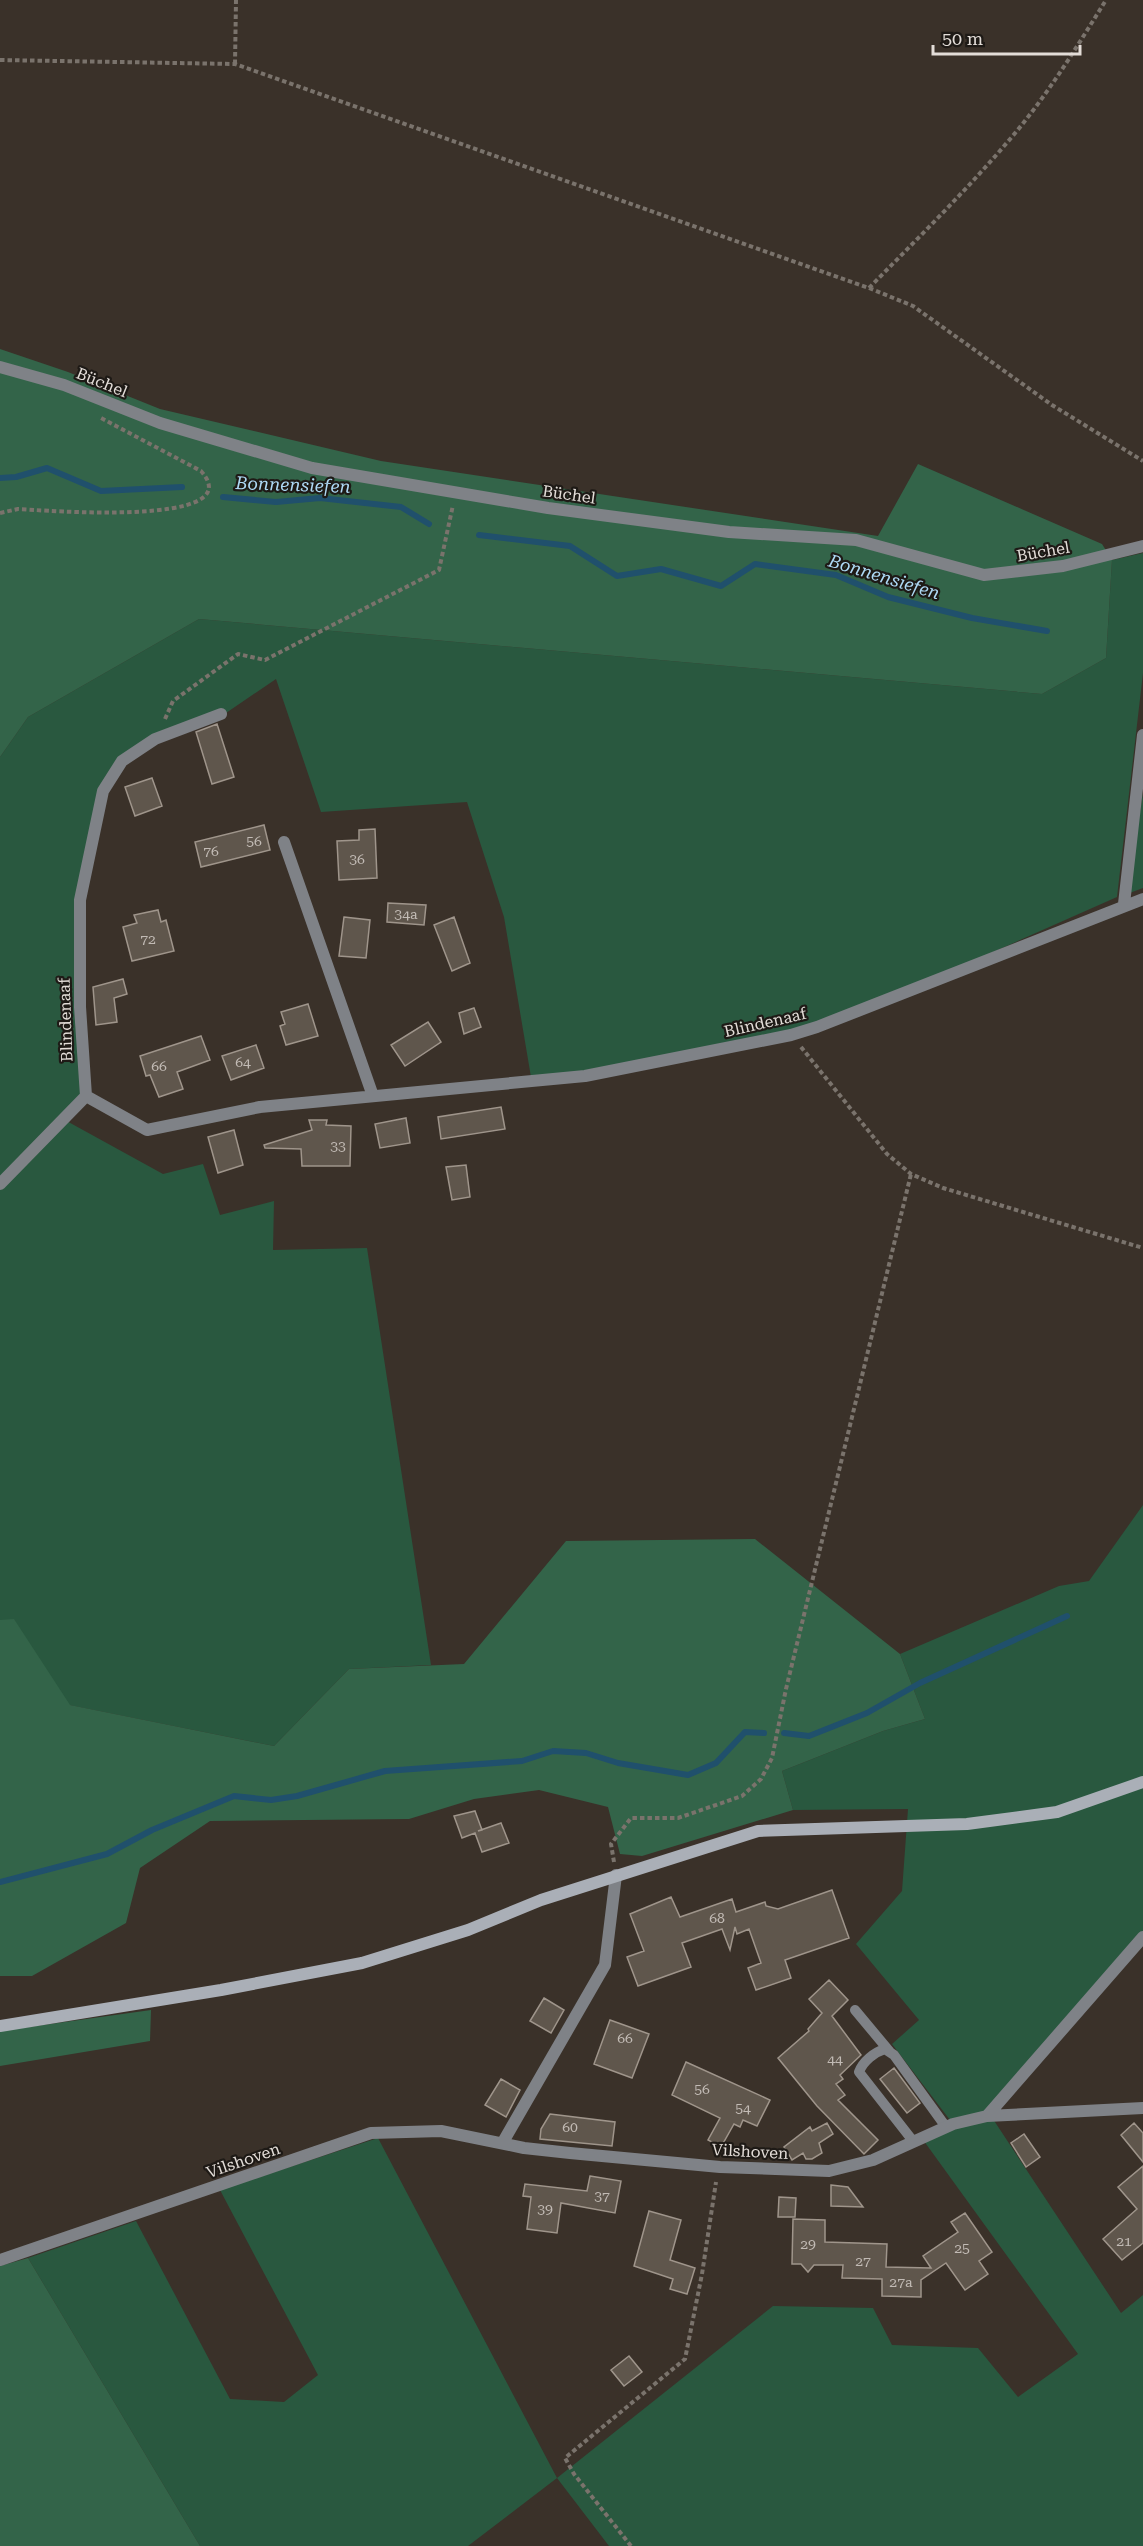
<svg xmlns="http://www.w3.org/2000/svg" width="1143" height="2546" viewBox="0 0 1143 2546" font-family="'Roboto Serif',serif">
<rect width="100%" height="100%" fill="#3a3129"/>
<!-- green -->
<path fill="#29583f" d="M1143,553V673L1117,897L896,995L817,1027L532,1083L504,917L467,802L321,812L276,679L226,713L155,739L122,761L103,791L80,900L86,1096L63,1119L163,1174L203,1164L220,1215L274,1201L273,1250L367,1248L431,1665L349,1669L274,1746L69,1705L14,1620H0V757L28,717L199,619L1042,694L1106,658L1112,560Z
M1143,793V888L1127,894Z
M1143,1505V1937L987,2116L953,2124L892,2044L919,2020L856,1944L902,1891L908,1809L793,1810L782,1771L883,1731L925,1719L900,1654L1059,1586L1089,1581Z
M991,2116L1121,2313L1143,2295V2546H609L557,2478L468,2546H200L28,2258L136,2221L230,2399L284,2402L318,2375L220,2190L378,2138L557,2478L773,2306L873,2308L892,2345L978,2348L1018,2397L1078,2354L921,2137Z"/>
<!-- forest -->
<path fill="#336449" d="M0,349L68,372L160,409L381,461L878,536L918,464L1102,544L1112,560L1106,658L1042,694L199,619L28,717L0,757Z
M755,1539L900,1654L925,1719L883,1731L782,1771L793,1810L642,1856L620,1854L608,1807L539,1790L474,1799L409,1819L210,1821L140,1868L126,1923L32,1976H0V1620L14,1619L70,1705L274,1746L349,1669L464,1664L566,1541Z
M151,2010L150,2041L0,2066V2031Z
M28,2258L200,2546H0V2266Z"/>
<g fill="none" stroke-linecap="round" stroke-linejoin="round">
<!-- stream -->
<path stroke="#20506c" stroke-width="6" d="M0,478L16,477L47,468L101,491L182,487
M223,497L276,502L320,498L401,507L429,524
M479,535L570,546L617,576L661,569L721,586L755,564L836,575L888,597L972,618L1047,631
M784,1733L809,1736L867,1713L920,1683L1067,1616
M0,1882L107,1854L152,1830L234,1796L271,1800L297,1796L385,1771L522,1761L553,1751L586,1753L618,1763L688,1775L716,1763L745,1732L764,1733"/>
</g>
<!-- building -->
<path fill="#5f564c" stroke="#9f958b" stroke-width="1.5" d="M217,724L234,777L212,784L196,732Z
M152,778L162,806L135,816L125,787Z
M264,825L270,850L201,867L195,842Z
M375,829L377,878L339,880L337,841L359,840V830Z
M388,903L426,905L424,925L387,922Z
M158,910L161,922L166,920L174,951L132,961L123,927L137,923L134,915Z
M344,917L370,920L366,958L339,956Z
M454,917L470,963L452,971L434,925Z
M123,979L127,994L114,998L117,1022L96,1025L93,987Z
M308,1004L318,1036L286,1045L280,1026L285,1024L281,1012Z
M474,1008L481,1027L464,1034L459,1013Z
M428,1022L441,1042L405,1066L391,1045Z
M201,1036L210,1060L177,1072L183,1089L159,1097L150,1075L146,1076L140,1056Z
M256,1045L264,1068L231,1080L222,1056Z
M501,1107L505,1129L441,1139L438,1117Z
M406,1118L410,1143L380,1148L375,1124Z
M309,1120H327L326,1125L351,1126L350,1166H302L301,1149L265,1148L264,1145L312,1130Z
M234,1130L243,1165L218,1173L208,1137Z
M466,1165L470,1197L452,1200L446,1167Z
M475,1811L482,1830L478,1831L501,1823L509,1843L482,1852L475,1833L462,1838L454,1816Z
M832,1890L849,1938L785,1960L791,1978L756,1990L748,1968L761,1963L749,1929L737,1934L735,1927L730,1950L722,1929L682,1943L691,1967L638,1986L627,1957L644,1951L630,1914L671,1897L680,1917L732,1899L736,1912L765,1902L766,1906L778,1909Z
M829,1980L848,2000L832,2016L861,2055L840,2075L843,2079L836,2084L845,2095L838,2100L878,2140L864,2154L817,2106L778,2058L809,2031L808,2029L822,2013L809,1999Z
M544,1998L564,2010L551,2033L530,2021Z
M610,2020L649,2034L632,2078L594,2064Z
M686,2062L770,2100L757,2126L743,2120L740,2127L734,2124L721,2147L708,2140L720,2118L672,2095Z
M894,2068L920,2103L907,2113L880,2079Z
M501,2079L520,2090L506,2117L485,2105Z
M550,2114L615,2122L612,2146L540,2139L541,2129Z
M827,2123L833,2134L819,2143L822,2153L812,2159H806L803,2153L792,2160L784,2147L810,2127L812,2131Z
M1134,2123L1143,2133V2162L1121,2135Z
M1024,2134L1040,2157L1026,2167L1011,2143Z
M1143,2166V2243L1122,2260L1103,2239L1137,2209L1118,2187Z
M590,2176L621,2181L615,2213L561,2203L557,2233L527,2229L531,2197L523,2196L525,2184L587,2191Z
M831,2185L848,2187L863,2207L831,2206Z
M779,2197L796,2198L795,2217H778Z
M649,2211L681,2220L670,2260L695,2268L687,2294L670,2289L673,2279L634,2266Z
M965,2213L992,2252L979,2261L988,2274L965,2290L946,2263L921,2280V2297L882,2296V2279L842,2278L843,2265H814L808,2272L801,2264H792L793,2219L825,2220V2242L887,2244L886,2267L931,2268L923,2256L958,2232L951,2222Z
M629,2356L642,2372L624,2386L611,2370Z"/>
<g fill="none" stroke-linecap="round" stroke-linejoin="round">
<!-- path -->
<path stroke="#7a736c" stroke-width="4" stroke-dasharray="4.5 3" stroke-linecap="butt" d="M0,60L235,64L869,288L913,306L1052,405L1143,461
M235,64L236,0
M869,288C919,237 970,187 1016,132C1050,91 1078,45 1106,0
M0,513L18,509C41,510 252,528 201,471L101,418
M165,719L173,701L238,654L265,660L439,570L453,505
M801,1047L887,1154L911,1174L943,1188L1143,1248
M614,1862L611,1844L631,1818H678L742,1796L761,1779L772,1758L786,1689L911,1174
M631,2546L574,2474L565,2458L685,2359L702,2274L716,2182"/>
<!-- lane -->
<path stroke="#7f8287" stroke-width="10" d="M855,2010L890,2052
M913,2141L859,2072C863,2061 875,2052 885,2049L894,2055L946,2127"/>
<!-- street -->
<path stroke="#7f8287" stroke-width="12" d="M0,367L64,385L160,423L312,468L548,508L729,532L856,540L984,575L1063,566L1143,546
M284,842L373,1096
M1124,904L1143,735
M86,1096L147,1130L260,1107L585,1076L791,1035L817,1027L1143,899
M86,1096L80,1007V900L103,791L122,761L155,739L221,714
M0,1184L86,1096
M987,2116L1143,1937
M503,2142L605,1965L616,1875
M0,2260L371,2133L441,2131L524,2148L570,2153L720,2167L829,2171L873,2160L953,2124L987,2116L1143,2108"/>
<!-- secondary -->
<path stroke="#aaafb7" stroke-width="12" d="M0,2026L221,1990L362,1963L468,1930L541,1900L758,1831L967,1824L1057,1812L1143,1782"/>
</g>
<g text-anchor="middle" stroke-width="4.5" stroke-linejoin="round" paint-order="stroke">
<!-- number labels -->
<g font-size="14" fill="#c2bbb5">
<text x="254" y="846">56</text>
<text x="211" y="856">76</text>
<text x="357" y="864">36</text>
<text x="406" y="919">34a</text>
<text x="148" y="944">72</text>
<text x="243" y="1067">64</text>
<text x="159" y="1071">66</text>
<text x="338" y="1151">33</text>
<text x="717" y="1923">68</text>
<text x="625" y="2043">66</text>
<text x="835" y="2064">44</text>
<text x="702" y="2094">56</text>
<text x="743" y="2113">54</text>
<text x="570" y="2132">60</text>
<text x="602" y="2201">37</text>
<text x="545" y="2214">39</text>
<text x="1124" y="2246">21</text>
<text x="808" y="2249">29</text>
<text x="962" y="2253">25</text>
<text x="863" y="2266">27</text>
<text x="901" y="2287">27a</text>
</g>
<!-- street labels -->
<g font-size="16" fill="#e3ddd8" stroke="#1e1a16">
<text transform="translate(102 382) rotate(22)" y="6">Büchel</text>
<text transform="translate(569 494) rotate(8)" y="6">Büchel</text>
<text transform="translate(1043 551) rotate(-10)" y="6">Büchel</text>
<text transform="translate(65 1020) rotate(-92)" y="6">Blindenaaf</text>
<text transform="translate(765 1022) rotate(-13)" y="6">Blindenaaf</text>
<text transform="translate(750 2151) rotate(3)" y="6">Vilshoven</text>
<text transform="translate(243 2160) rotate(-19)" y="6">Vilshoven</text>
</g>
<!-- water labels -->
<g font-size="18" font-style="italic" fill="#aed9f5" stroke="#1e1a16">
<text transform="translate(293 485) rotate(2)" y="6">Bonnensiefen</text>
<text transform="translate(884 577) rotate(17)" y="6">Bonnensiefen</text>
</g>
</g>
<!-- scale -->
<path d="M933 45v9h147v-9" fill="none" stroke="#e3ddd8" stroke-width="3"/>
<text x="942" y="45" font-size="18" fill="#e3ddd8" stroke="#1e1a16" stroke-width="4.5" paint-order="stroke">50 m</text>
</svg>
